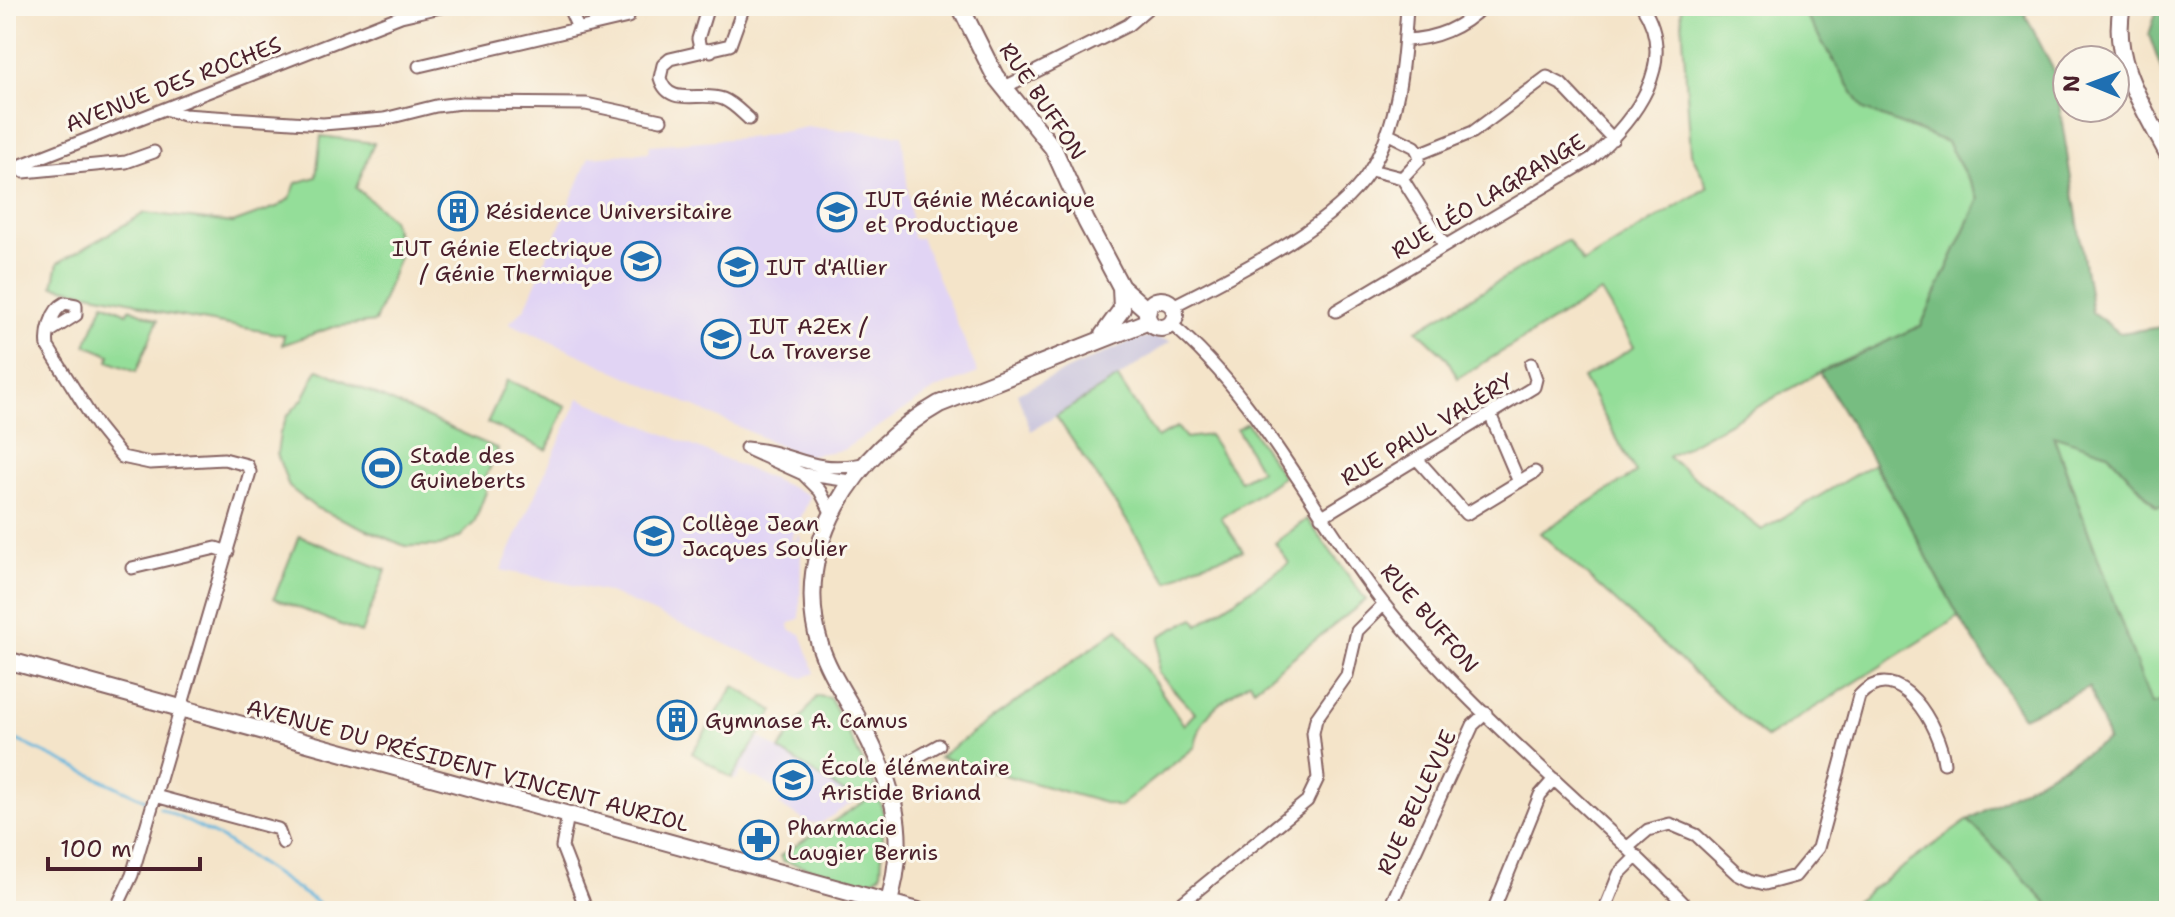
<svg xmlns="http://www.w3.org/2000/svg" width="2175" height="917" viewBox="0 0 2175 917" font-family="'Shantell Sans',sans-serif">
<rect width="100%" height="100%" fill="#fbf7ec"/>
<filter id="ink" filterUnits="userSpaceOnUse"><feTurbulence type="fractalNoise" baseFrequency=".0125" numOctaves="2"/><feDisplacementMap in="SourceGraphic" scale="16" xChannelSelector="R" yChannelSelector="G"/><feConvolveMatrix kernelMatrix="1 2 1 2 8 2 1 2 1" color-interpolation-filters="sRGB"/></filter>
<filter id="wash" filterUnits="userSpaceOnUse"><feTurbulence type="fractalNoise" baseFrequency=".006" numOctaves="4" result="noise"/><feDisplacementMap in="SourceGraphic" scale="32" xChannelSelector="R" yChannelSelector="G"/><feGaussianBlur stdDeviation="1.8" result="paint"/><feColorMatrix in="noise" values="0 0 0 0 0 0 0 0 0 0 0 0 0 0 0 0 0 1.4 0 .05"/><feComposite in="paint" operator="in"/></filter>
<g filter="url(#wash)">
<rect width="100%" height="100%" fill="#f4e4c9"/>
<!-- built -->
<path fill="#e1d4f4" d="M807,127L902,135L913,238H921L978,373L936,389L843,450L803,456L509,323L525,308L589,157L649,152L650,145L755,137Z
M579,398L807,494L810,497L791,540L795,542L799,533L801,541H797V547H801L800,618L789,624L790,630L801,634L815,673L803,678L607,592L501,570Z
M758,736L856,800L821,823H809L779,805L786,795L756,777L754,779L742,771L736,780L732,778Z"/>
<!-- industrial -->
<path fill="#c5c0db" d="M1154,337L1171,341L1118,378L1031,431L1017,393L1138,338Z"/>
<!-- green -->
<path fill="#94de99" stroke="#6f7e62" stroke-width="2" d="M1681,6H1800L1864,110L1947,142L1979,199L1921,326L1820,372L1668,457L1762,530L1873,464L1902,510L1959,617L1766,738L1540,533L1636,473L1583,378L1634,347L1601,292L1458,378L1446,357L1417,330L1568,240L1583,263L1708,187L1691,153Z
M321,136L374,143L356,188L392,219L401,251L375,322L333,327L282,345L284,335L157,312L134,302L53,286L58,263L145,213L233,223L279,206L290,198L296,183L316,177Z
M104,303L127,313L130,308L158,320L136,372L108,361L110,355L86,345Z
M318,369L498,449L485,479L486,492L474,523L460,537L440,546H405L316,508L289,487L277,454L280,433L287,416L303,399Z
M1118,378L1157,438L1177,427L1186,438L1209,435L1240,481L1260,470L1237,429L1247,423L1283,477L1221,518L1243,551L1195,566L1168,582L1056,416Z
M507,380L566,406L547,450L487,423Z
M2053,434L2108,453L2156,507L2169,505V700L2151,705Z
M1307,519L1366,600L1254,688L1250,681C1222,701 1200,712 1195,747L1119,807L939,757L1118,629L1184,725L1195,713L1158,673L1160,636L1194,618L1198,625L1289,563L1275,543Z
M299,536L386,570L361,633L274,598Z
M734,686L774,711L732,778L692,753Z
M817,696L830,698L876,787L856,800L779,750Z
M877,793L884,815L881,874L867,884L783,861L780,856Z
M1968,820L2055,911H1842Z"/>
<!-- forest -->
<path fill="#77bd81" stroke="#606e56" stroke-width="2" d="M1800,6H2021L2054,71L2092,312L2120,333L2169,326V505L2157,507L2108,453L2053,435L2151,704L2169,700V911H2055L1968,820L2108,740L2089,687L2023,717L1959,617L1902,510L1820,372L1921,326L1979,199L1947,142L1864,110Z
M2158,6H2169V91L2149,35Z"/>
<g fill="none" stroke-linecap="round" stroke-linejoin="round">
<!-- stream -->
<path stroke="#62b6de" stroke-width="3" d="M6,735L145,800
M160,808L221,838L330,911"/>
</g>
</g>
<g filter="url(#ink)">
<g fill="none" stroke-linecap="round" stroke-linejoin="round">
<!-- street casing -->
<g stroke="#866462" stroke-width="15">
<path id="street" d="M568,6L578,28
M708,6L698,39L700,48L711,51
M744,6L730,45L670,59L663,65L660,78C669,109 701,90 723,99C733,103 741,112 749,119
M1405,40C1434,39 1462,28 1483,6
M419,66L628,17
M1003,88L1128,25L1150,6
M165,109L184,115L323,124L384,119L436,106L462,103L586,104L661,120
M1387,133L1415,147L1419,154
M16,167L24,172L126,162L154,152
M1371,170L1402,178L1419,160V154L1473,132L1547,77L1561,84L1613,139
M6,171L401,16L445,6
M1402,178L1445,246
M1173,306C1231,276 1334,227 1369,172C1399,125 1404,61 1407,6
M1336,311L1591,159C1634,120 1680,64 1642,6
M1171,324C1257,394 1314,515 1383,603C1473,717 1591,806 1691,911
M49,332L76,315V305L65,303C51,310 46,333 48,347L97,426L122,457L150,463L224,459L247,465L250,472L132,875L115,911
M1490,414L1519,482
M746,448C793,451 810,475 863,464
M750,450L803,474L850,481
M1417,459L1466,514L1535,472
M804,475L820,491L832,514
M1321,517L1534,387L1536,379L1531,364
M132,568L216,548L228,552
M887,774L939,745
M155,796L278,829L283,843
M568,815L562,847L587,911
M1628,847L1648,830L1670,824L1696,835L1738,874L1750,880L1765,884L1795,876L1818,848L1859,696C1899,653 1940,728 1944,763
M1172,911L1307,801L1318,778L1313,733L1316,719L1347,675L1357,631L1384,604
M1388,911L1473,725L1486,713
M1493,911L1540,795L1554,779
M1604,911L1619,874L1637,856"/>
</g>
<!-- secondary casing -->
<g stroke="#866462" stroke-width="20">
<path id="secondary" d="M960,6L995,76L1053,148L1086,221L1121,287L1148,311
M2122,6C2110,61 2145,109 2169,156
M1147 314a14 14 0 1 1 28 0a14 14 0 1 1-28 0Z
M1103,335L1122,309L1121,287
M6,660L918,911
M886,911C912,833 892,778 853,710C841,689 827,668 820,645C790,546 855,452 939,404L1149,321"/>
</g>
<!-- street -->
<use href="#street" stroke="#fff" stroke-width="11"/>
<!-- secondary -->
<use href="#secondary" stroke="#fff" stroke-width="16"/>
</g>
</g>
<!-- icons -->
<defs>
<g id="building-ring" transform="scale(2)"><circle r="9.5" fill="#fbf7ec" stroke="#1f6fb2" stroke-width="1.5"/><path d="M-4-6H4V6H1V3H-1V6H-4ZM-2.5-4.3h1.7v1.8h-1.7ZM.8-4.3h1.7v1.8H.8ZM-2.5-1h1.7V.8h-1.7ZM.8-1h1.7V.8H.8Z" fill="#1f6fb2"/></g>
<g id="university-ring" transform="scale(2)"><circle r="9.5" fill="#fbf7ec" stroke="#1f6fb2" stroke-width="1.5"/><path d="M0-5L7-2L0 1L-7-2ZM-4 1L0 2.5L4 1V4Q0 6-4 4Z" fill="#1f6fb2"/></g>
<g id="stadium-ring" transform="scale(2)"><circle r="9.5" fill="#fbf7ec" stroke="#1f6fb2" stroke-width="1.5"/><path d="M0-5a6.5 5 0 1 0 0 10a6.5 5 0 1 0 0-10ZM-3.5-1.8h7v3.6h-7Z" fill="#1f6fb2"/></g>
<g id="school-ring" transform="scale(2)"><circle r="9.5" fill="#fbf7ec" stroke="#1f6fb2" stroke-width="1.5"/><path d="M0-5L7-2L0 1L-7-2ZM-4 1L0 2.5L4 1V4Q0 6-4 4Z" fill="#1f6fb2"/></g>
<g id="pharmacy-ring" transform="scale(2)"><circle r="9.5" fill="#fbf7ec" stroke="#1f6fb2" stroke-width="1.5"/><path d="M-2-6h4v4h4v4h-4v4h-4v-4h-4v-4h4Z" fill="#1f6fb2"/></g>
</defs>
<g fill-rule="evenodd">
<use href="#building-ring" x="458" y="211"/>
<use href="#university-ring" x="837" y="212"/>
<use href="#university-ring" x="641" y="261"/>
<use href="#university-ring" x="738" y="267"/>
<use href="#university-ring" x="721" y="339"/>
<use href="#stadium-ring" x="382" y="468"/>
<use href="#school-ring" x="654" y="536"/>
<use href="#building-ring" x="677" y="720"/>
<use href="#school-ring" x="793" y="780"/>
<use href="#pharmacy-ring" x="759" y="840"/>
</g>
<g text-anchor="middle" stroke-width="6" stroke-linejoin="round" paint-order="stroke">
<!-- street labels -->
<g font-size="22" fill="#4a1f2b" stroke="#fbf7ec">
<text transform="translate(173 84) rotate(-21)" y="8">AVENUE DES ROCHES</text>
<text transform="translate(1043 101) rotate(56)" y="8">RUE BUFFON</text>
<text transform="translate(1488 196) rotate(-31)" y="8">RUE LÉO LAGRANGE</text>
<text transform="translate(1427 429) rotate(-31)" y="8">RUE PAUL VALÉRY</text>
<text transform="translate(1430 618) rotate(49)" y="8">RUE BUFFON</text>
<text transform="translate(468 765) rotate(15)" y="8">AVENUE DU PRÉSIDENT VINCENT AURIOL</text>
<text transform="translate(1416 802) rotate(-65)" y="8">RUE BELLEVUE</text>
</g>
<!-- poi labels -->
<g font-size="22" fill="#4a1f2b" stroke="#fbf7ec" text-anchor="start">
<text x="865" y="207">IUT Génie Mécanique<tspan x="865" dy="25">et Productique</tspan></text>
<text x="486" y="219">Résidence Universitaire</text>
<text x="613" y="256" text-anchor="end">IUT Génie Electrique<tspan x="613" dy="25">/ Génie Thermique</tspan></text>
<text x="766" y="275">IUT d'Allier</text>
<text x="749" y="334">IUT A2Ex /<tspan x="749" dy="25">La Traverse</tspan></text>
<text x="410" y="463">Stade des<tspan x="410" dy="25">Guineberts</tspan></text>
<text x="682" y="531">Collège Jean<tspan x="682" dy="25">Jacques Soulier</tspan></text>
<text x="705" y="728">Gymnase A. Camus</text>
<text x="821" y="775">École élémentaire<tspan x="821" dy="25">Aristide Briand</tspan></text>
<text x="787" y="835">Pharmacie<tspan x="787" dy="25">Laugier Bernis</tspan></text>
</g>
</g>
<!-- margin -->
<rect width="2175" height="917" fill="none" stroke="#fbf7ec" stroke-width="32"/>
<!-- north arrow -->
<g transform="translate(2091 84) rotate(271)"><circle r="38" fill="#fbf7ec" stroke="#b4a19f" stroke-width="2"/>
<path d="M0-6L14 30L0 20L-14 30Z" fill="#1f6fb2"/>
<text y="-12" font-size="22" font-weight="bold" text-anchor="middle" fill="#4a1f2b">N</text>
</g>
<!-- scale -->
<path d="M48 857v12h152v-12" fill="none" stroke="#4a1f2b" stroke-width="4"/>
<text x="60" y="857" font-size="24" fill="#4a1f2b" stroke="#fbf7ec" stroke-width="6" paint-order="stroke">100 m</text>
</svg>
